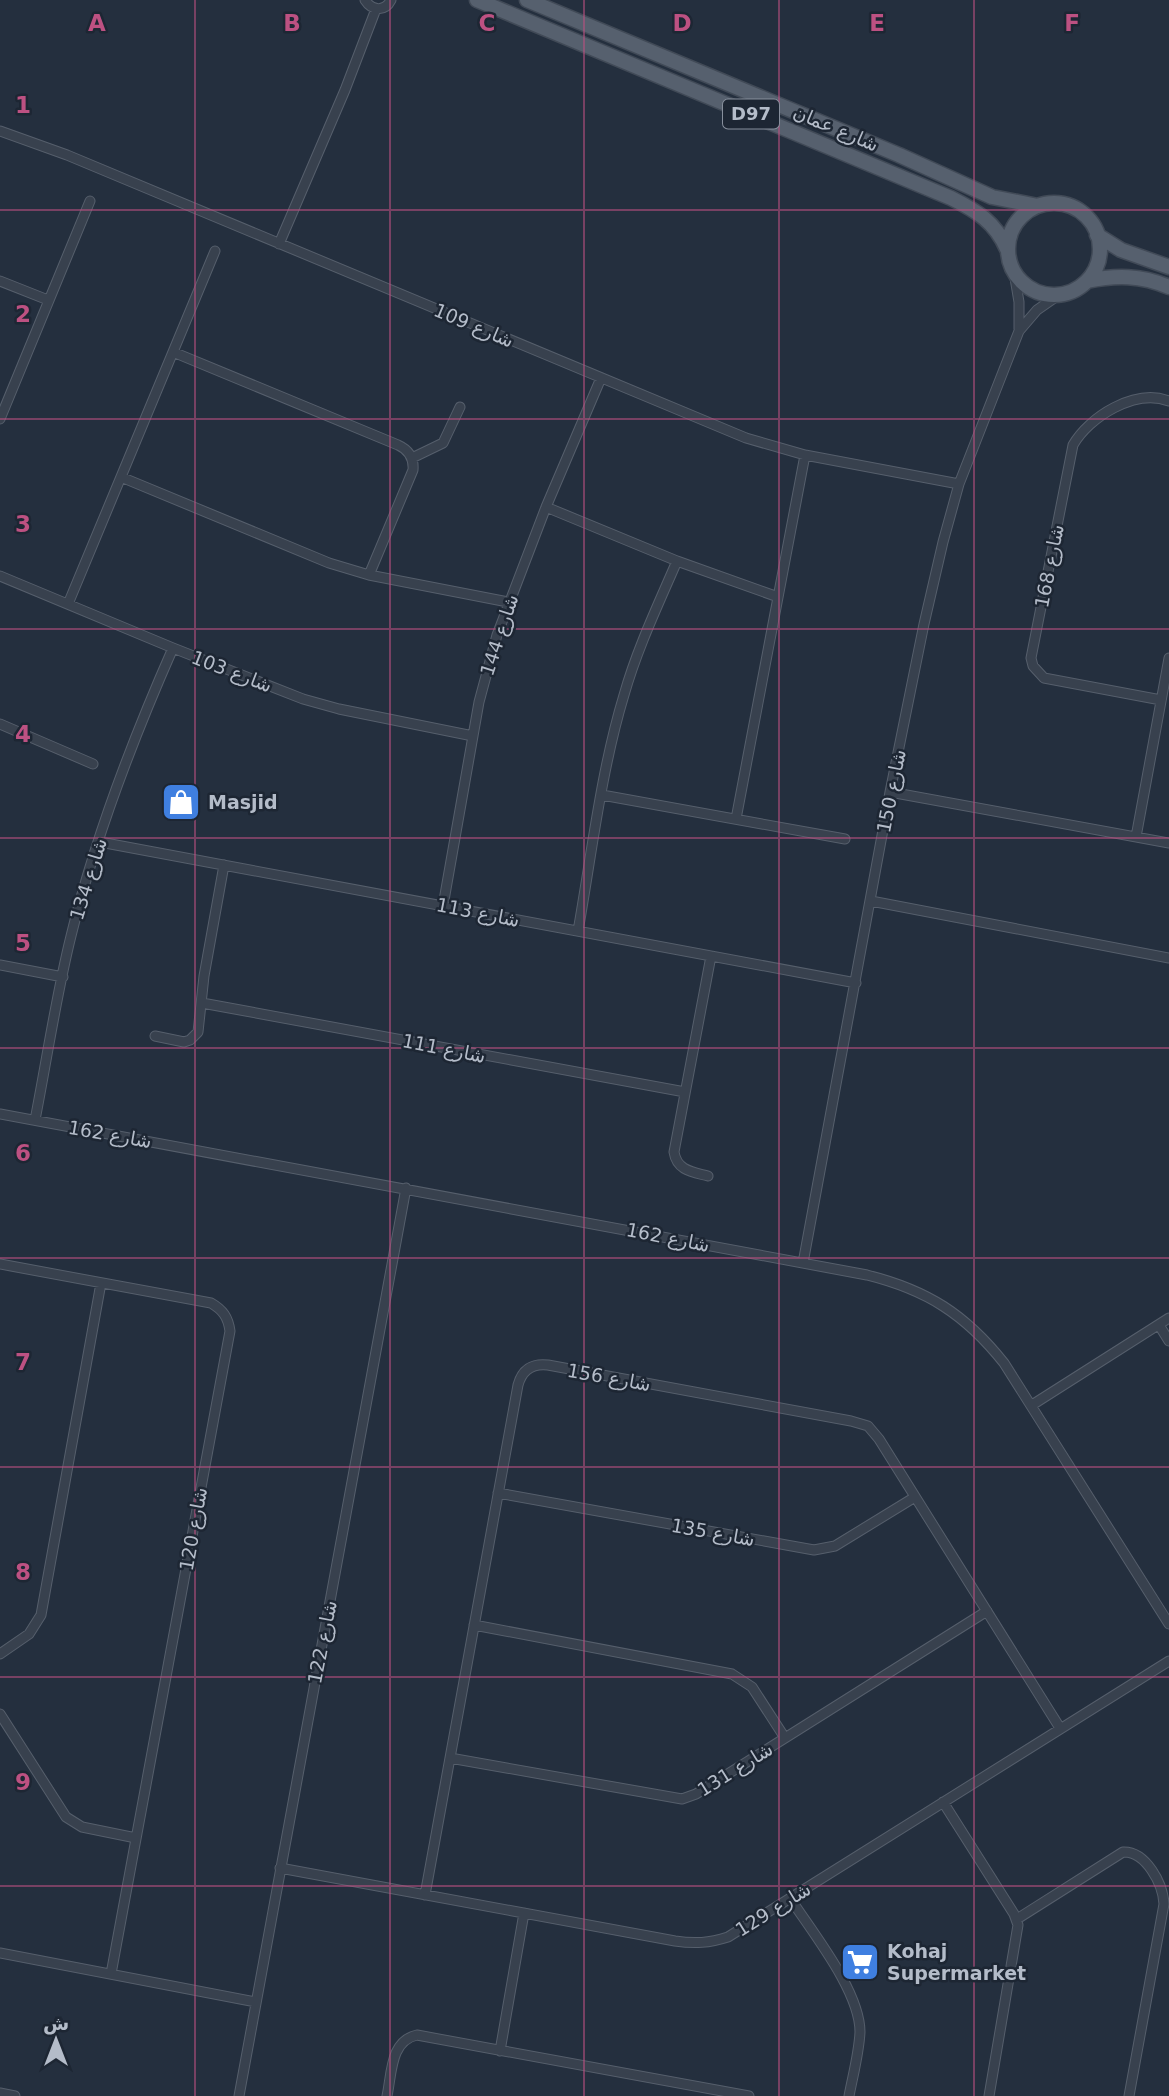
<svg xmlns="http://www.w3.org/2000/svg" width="1169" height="2096" viewBox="0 0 1169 2096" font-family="'DejaVu Sans',Cairo,sans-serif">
<rect width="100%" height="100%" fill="#242f3e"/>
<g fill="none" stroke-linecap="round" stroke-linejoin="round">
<!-- street casing -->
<g stroke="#565f6c" stroke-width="11">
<path id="street" d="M365,0C372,11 385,12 391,0
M0,131L67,155L746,438L805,455L959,484
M279,244L345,90L376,9
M1014,272L1019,302V329
M0,281L48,300
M173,352L398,445C409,450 414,458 413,470L369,575
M0,419L90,201
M412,458L443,443L460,407
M121,477L329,563L369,575L508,602
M546,507L677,561L778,597
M0,576L173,648L303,699L339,709L473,736
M68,604L215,251
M1161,700L1044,678L1033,666L1031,658L1073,445C1089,417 1135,388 1169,401
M0,724L93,764
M890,792L1169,843
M602,795L845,839
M736,819L805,455
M1136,837L1169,658
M100,842L856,983
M871,901L1169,958
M443,906L479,702L497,635L546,507L601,378
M578,931C592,852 601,771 624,695C637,649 658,605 677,561
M0,965L63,977
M202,1003L685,1092
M155,1036L184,1042L190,1040L198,1032L204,976L224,865
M0,1114L867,1275C927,1290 965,1314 1004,1363L1169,1624
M35,1120C47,1059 56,996 71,936C95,837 132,741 173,648
M708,1176C693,1172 677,1171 674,1152L711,956
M803,1263L890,792L924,624L943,542L959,484L1019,331L1037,310L1060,294
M0,1264L211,1303C223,1310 228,1317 230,1331L111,1974
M1159,1325L1169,1341
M1032,1405L1169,1318
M498,1493L814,1550L835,1546L915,1497
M474,1625L732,1674L752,1687L785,1738
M0,1654L29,1634L41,1615L101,1283
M0,1714L66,1817L82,1827L136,1838
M450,1758L682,1799L696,1794L987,1611
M943,1802L1014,1914L1018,1925L989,2096
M280,1868L675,1941C695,1944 709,1943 728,1937L1169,1661
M425,1895L518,1385C522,1370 532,1363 548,1365L851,1421L868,1426L879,1439L1060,1728
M790,1898C812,1932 860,1991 860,2032C859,2053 853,2075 849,2096
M1017,1919L1123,1852C1146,1851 1163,1884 1164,1904L1129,2096
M0,1953L256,2002
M500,2051L524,1913
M0,2093L15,2096
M239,2096L406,1188
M387,2096C392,2073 390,2041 417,2035L749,2096"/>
</g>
<!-- primary casing -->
<g stroke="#414a57" stroke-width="17">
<path id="primary" d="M477,0L951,198C977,211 995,222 1007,249
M527,0L899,155L992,197L1038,206
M1008 249a46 46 0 1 1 92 0a46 46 0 1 1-92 0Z
M1097,235L1121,250L1169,267
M1087,281C1116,275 1141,275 1169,287"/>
</g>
<!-- street -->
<use href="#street" stroke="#38414e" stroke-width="9"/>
<!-- primary -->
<use href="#primary" stroke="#56606e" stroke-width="14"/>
</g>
<!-- grid -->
<path fill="none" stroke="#bd5182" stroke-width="2" stroke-opacity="0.55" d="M195,0V2096M390,0V2096M584,0V2096M779,0V2096M974,0V2096M0,210H1169M0,419H1169M0,629H1169M0,838H1169M0,1048H1169M0,1258H1169M0,1467H1169M0,1677H1169M0,1886H1169"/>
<!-- icons -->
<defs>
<g id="shop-square" transform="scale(2.0125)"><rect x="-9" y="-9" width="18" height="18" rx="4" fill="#3f7fe0" stroke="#1d2633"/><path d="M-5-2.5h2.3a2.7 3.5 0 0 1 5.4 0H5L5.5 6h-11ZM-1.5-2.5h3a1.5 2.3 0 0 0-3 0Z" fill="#fff"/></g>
<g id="supermarket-square" transform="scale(2.0125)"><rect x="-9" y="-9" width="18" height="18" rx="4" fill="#3f7fe0" stroke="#1d2633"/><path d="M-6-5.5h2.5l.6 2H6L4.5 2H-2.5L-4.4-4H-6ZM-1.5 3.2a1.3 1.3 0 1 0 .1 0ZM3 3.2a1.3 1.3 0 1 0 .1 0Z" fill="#fff"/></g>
</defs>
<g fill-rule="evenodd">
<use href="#shop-square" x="181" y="802"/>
<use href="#supermarket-square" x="860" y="1962"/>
</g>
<g text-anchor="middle" stroke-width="5" stroke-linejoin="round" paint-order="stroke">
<!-- shield labels -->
<rect fill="#1d2633" stroke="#878f9c" stroke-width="2" x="723" y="99.5" width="56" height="29" rx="5"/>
<g font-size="18" font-weight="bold" fill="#b4bcc9">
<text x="751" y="120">D97</text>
</g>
<!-- street labels -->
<g font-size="19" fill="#b4bcc9" stroke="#1d2633">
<text transform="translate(836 128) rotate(23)" y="7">شارع عمان</text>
<text transform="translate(474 325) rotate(23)" y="7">شارع 109</text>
<text transform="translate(1049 566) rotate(-79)" y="7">شارع 168</text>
<text transform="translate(499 635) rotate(-72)" y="7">شارع 144</text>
<text transform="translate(232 671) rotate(21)" y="7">شارع 103</text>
<text transform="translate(891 791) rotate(-79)" y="7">شارع 150</text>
<text transform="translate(88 879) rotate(-73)" y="7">شارع 134</text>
<text transform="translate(478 912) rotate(11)" y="7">شارع 113</text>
<text transform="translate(444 1048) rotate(11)" y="7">شارع 111</text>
<text transform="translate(110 1134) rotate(10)" y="7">شارع 162</text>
<text transform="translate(668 1237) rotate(11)" y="7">شارع 162</text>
<text transform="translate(609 1377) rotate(10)" y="7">شارع 156</text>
<text transform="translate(193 1529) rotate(-80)" y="7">شارع 120</text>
<text transform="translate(713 1532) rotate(10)" y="7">شارع 135</text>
<text transform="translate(322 1642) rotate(-79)" y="7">شارع 122</text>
<text transform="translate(735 1769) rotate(-32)" y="7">شارع 131</text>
<text transform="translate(773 1909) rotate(-32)" y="7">شارع 129</text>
</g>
<!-- poi labels -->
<g font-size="19" font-weight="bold" fill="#b4bcc9" stroke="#1d2633" text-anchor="start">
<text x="208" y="809">Masjid</text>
<text x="887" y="1958">Kohaj<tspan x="887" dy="22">Supermarket</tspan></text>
</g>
</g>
<g font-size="23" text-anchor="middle" font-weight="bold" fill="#bd5182" stroke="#1d2633" stroke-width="5" stroke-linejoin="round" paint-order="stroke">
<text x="97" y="31">A</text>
<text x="292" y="31">B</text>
<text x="487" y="31">C</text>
<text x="682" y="31">D</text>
<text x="877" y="31">E</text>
<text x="1072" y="31">F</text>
<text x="23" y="113">1</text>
<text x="23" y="322">2</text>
<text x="23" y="532">3</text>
<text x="23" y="742">4</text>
<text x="23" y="951">5</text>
<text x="23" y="1161">6</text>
<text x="23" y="1370">7</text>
<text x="23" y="1580">8</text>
<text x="23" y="1790">9</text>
</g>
<!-- north arrow -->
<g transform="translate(56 2040)" stroke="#1d2633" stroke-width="5" paint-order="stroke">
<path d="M0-5L12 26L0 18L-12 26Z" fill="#b4bcc9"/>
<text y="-10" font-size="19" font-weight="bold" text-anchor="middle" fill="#b4bcc9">ش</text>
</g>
</svg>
